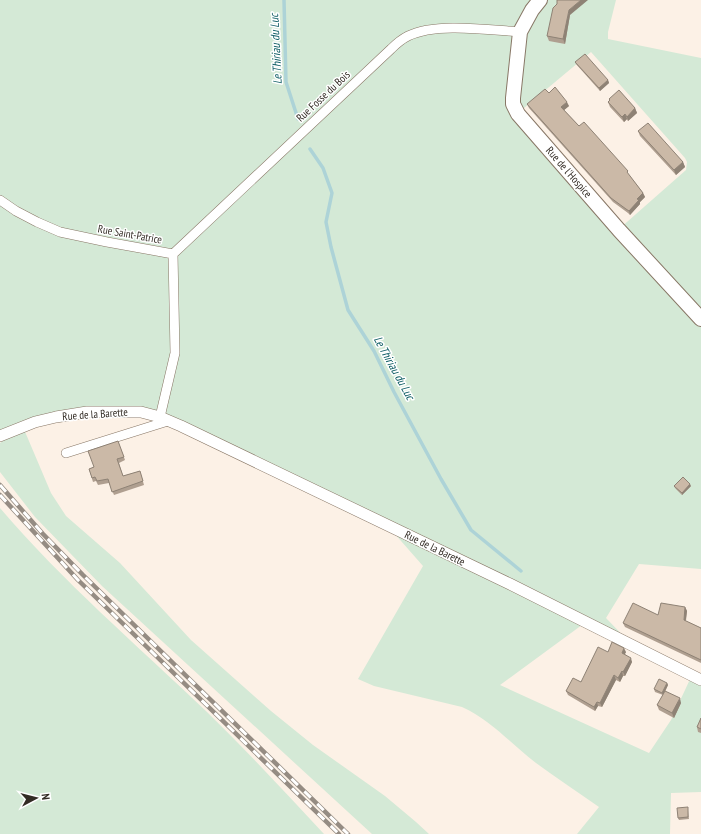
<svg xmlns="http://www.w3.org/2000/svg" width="701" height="834" viewBox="0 0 701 834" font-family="'PT Sans Narrow',sans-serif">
<rect width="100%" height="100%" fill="#fcf1e6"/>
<!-- green -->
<path fill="#d4e9d6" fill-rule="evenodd" d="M0,0H616L608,32V39L701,58V569L639,564L606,618L633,646L586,622L500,685L649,753L671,720L692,675L701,680V792L671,793L670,834H577L599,807C578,792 556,778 536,763C511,744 491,720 462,707L374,686L358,679L423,566L387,525L181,426L118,411L23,427L51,493L66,516L120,563L191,640L271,711L313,745L385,796L416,822L429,834H372L102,586L35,517L0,472V443L22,427L0,432ZM591,52L685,158L687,162L686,170L619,229L518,113Z
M0,508C63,582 137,645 207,712C247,751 286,793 324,834H0Z"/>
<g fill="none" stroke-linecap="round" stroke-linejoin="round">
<!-- stream -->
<path stroke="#add3d7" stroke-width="3.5" d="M284,0L286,82L298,119
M310,149L323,168L332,193L326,222L331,247L348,310L374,351L394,392L441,479L471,530L521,571"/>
<!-- minor casing -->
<g stroke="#876" stroke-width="10">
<path id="minor" d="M0,200L16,211L37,222L60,232L107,242L173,254
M173,254L391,49C396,44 402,39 408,36C436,22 489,30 520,32
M160,417L175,353L173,254
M66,453L168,421"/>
</g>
<!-- tertiary casing -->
<g stroke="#876" stroke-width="12">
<path id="tertiary" d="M0,436L35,422L56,417L87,412H141L160,417L181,426L510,584L701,680"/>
</g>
<!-- primary casing -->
<g stroke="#876" stroke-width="16">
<path id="primary" d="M540,0L532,10L520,32L513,98V104L518,114L619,230L701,319"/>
</g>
<!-- minor -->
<use href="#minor" stroke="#fff" stroke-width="9"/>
<!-- tertiary -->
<use href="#tertiary" stroke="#fff" stroke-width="11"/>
<!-- primary -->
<use href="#primary" stroke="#fff" stroke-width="14"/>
<!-- rail casing -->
<g stroke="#958c83" stroke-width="4.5">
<path id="rail" d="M0,485L43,534L83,575L348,834
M0,495L78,580L339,834"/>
</g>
<!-- rail -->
<use href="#rail" stroke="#fff" stroke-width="3" stroke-dasharray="9" stroke-linecap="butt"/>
</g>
<!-- wall -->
<path fill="#af9f90" d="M570,15L565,44L549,41L547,36Z
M575,62L608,80L609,83L600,91L576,64Z
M549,93L569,106L564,110L579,126L630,176L643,193L645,197L640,202V204L630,215L628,213L613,202L529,108L527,104Z
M609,99L635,108L637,113L628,121L627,119L624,122L610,107L608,102L610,101Z
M638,131L683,162L685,167L676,175L640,136Z
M118,441L125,460L119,463L123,476L140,471L144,485L114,495L109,483L98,485L96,481L93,482L89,469L94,467Z
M674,486H691L682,495L675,488Z
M685,607L687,611L686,621L701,628V663L625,627L623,623L658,615Z
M608,652H626L625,654L632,662L625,676H623L620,682L616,680L602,707L598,706L595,711L568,695L566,691L581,682Z
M667,683L668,685L665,692L681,703L674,718L659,710L657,705L663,695L655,692L654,689Z
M701,718V733L698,732L697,727Z
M688,807V810L689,819L679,820L678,818Z"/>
<!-- shaded-wall -->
<path fill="#8e8275" d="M581,0H588L570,15L565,44L563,39L569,10Z
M608,80L609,83L600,91L599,88Z
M567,102L569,106L563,111L561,107Z
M635,108L637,113L628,121L627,117Z
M625,114L627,119L624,122L622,117Z
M683,162L685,167L676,175L674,170Z
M643,193L645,197L640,202V204L630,215L629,211L637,199Z
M690,484L691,486L682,495V493Z
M685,607L687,611L685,625L684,620Z
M624,648L626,652L623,657L622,653Z
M631,658L632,662L625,676L623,672Z
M622,671L623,676L620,682L618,678Z
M614,675L616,680L602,707L600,703Z
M667,683L668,685L663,695L662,693Z
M680,698L681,703L674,718L672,713Z
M597,702L598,706L595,711L594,707Z"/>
<!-- building -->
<path fill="#cbb9a7" stroke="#8e8275" d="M557,0H581L569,10L563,39L547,36L553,8L557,4Z
M585,54L608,80L599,88L575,62Z
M555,87L567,102L561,107L579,126L584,122L628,171L627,172L643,193L637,199L639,200L629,211L626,209L611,198L527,104L545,89L549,93Z
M619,90L635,108L627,117L625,114L622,117L608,102L610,100L609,99Z
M648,123L683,162L674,170L638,131Z
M118,441L124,457L117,459L123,476L140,471L143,481L112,492L108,479L97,481L95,477L92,478L89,469L94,467L88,451Z
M683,477L690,484L682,493L674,486Z
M633,603L658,615L661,603L685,607L684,620L701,628V660L623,623Z
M612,642L624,648L622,653L631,658L623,672L622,671L618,678L614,675L600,703L597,702L594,707L566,691L573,678L581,682L598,647L608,652Z
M659,679L667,683L662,693L654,689Z
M665,691L680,698L672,713L657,705Z
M701,718V729L697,727Z
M688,807V817L678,818L677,808Z"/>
<g text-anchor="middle" stroke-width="3" stroke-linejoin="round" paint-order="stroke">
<!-- street labels -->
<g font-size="11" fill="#322b24" stroke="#fff">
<text transform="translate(323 96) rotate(-43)" y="4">Rue Fosse du Bois</text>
<text transform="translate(569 172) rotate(49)" y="4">Rue de l'Hospice</text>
<text transform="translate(130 234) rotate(10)" y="4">Rue Saint-Patrice</text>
<text transform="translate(95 414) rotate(-4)" y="4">Rue de la Barette</text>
<text transform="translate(435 548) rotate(26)" y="4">Rue de la Barette</text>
</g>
<!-- water labels -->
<g font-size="12" font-style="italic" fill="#115f66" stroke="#fff">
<text transform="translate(276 49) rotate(-93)" y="4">Le Thiriau du Luc</text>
<text transform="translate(394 368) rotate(61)" y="4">Le Thiriau du Luc</text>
</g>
</g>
<!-- north arrow -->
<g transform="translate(36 798) rotate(83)" stroke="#ffffff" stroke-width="3" paint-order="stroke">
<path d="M0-3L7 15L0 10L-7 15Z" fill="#322b24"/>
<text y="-6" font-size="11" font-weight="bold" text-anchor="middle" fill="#322b24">N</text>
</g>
</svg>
